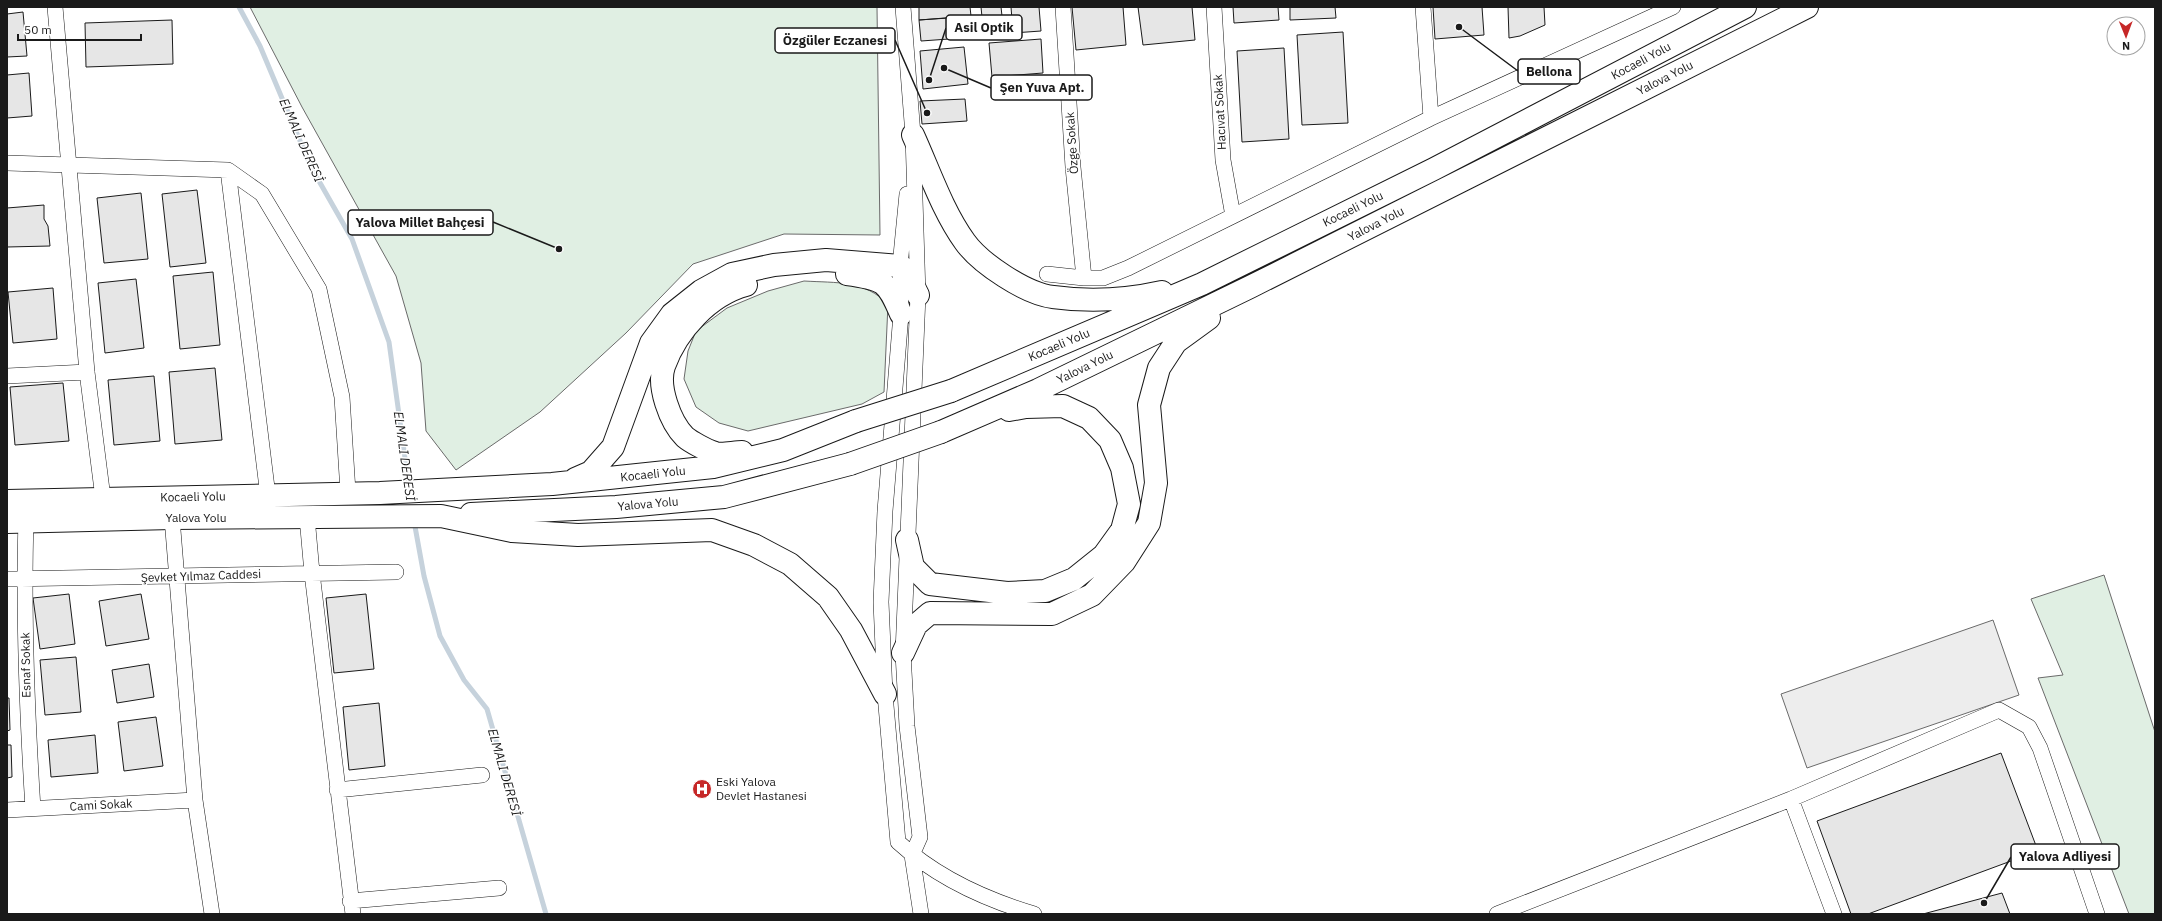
<svg xmlns="http://www.w3.org/2000/svg" width="2162" height="921" viewBox="0 0 2162 921" font-family="'IBM Plex Sans',sans-serif">
<rect width="100%" height="100%" fill="#fff"/>
<!-- green -->
<path fill="#e0efe3" stroke="#6a6a6a" d="M250,7H877L880,235L784,234L693,264L626,333L540,412L456,470L426,431L421,363L396,276L302,107Z
M804,281C837,283 864,280 888,304L884,392L862,404L748,431L719,423L696,407L684,379L688,351L696,331L727,308L768,291Z
M2104,575L2155,732V914H2129L2038,678L2063,675L2031,599Z"/>
<!-- parking -->
<path fill="#ededed" stroke="#6a6a6a" d="M1993,620L2019,695L1807,768L1781,694Z"/>
<g fill="none" stroke-linecap="round" stroke-linejoin="round">
<!-- stream -->
<path stroke="#c6d2dc" stroke-width="5" d="M239,7L260,46L311,167L352,239L389,342L409,487
M414,521L424,576L440,636L464,680L487,709L546,914"/>
</g>
<!-- building -->
<path fill="#e6e6e6" stroke="#1a1a1a" d="M919,7H970L971,16L919,20Z
M981,7H1001L1003,25L983,27Z
M1011,7H1039L1041,31L1013,33Z
M1072,7H1123L1126,45L1076,50Z
M1138,7H1192L1195,40L1143,45Z
M1233,7H1278L1279,20L1234,23Z
M1290,7H1335L1336,18L1290,20Z
M1433,7H1482L1484,35L1435,39Z
M1508,7H1544L1545,25L1520,36L1509,38Z
M23,12L27,56L7,57V14Z
M963,17V38L921,41L919,20Z
M172,20L173,64L86,67L85,23Z
M1343,32L1348,123L1302,125L1297,35Z
M1041,39L1043,73L992,77L989,43Z
M964,47L968,84L923,89L920,51Z
M1284,48L1289,139L1242,142L1237,51Z
M29,73L32,116L7,118V75Z
M965,99L967,121L922,124L920,101Z
M197,190L206,263L170,267L162,194Z
M141,193L148,259L104,263L97,198Z
M44,205V219L48,226L50,246L7,247V208Z
M213,272L220,345L180,349L173,276Z
M136,279L144,348L105,353L98,283Z
M53,288L57,339L13,343L8,292Z
M215,368L222,440L175,444L169,372Z
M154,376L160,441L114,445L108,380Z
M63,383L69,441L15,445L10,387Z
M69,594L75,644L40,649L33,598Z
M141,594L149,639L106,646L99,601Z
M366,594L374,669L334,673L326,598Z
M76,657L81,712L45,715L40,660Z
M149,664L154,697L117,703L112,670Z
M7,698H9L10,730L7,731Z
M379,703L385,766L349,770L343,707Z
M156,717L163,766L124,771L118,722Z
M95,735L98,773L51,777L48,740Z
M7,745H11L12,777L7,778Z
M2001,753L2038,851L1868,914H1851L1817,821Z
M2002,893L2010,914H1923Z"/>
<g fill="none" stroke-linecap="round" stroke-linejoin="round">
<!-- street casing -->
<g stroke="#1a1a1a" stroke-width="16">
<path id="street" d="M55,7L87,372L103,498
M903,7L913,135L918,295L903,653L907,726L920,837L912,855L921,914
M1063,7L1073,167L1084,278
M1214,7L1223,160L1233,216
M1423,7L1431,118
M7,163L228,170L262,194L319,289L342,397L348,492
M228,170L268,496
M907,194L900,266L901,314L885,511L881,602L885,694L898,842C936,877 984,899 1034,914
M1047,274L1084,278H1103L1128,268L1431,118L1673,7
M7,376L87,372
M307,517L312,573L353,914
M172,518L195,800L212,914
M26,521C23,617 27,713 33,809
M7,579L396,572
M337,790L482,775
M1791,799L1999,710L2029,727L2040,748L2097,914
M7,810L195,800
M350,901L499,888
M1497,914L1791,799L1834,914"/>
</g>
<!-- highway casing -->
<g stroke="#1a1a1a" stroke-width="24">
<path id="highway" d="M913,135C929,170 942,210 965,242C980,263 1026,294 1053,297C1089,302 1126,300 1162,292
M847,274C884,279 887,281 901,314
M951,391L1202,284L1434,169L1745,7
M941,432L1038,390L1250,287L1807,7
M742,452C734,452 722,455 715,453C706,450 691,442 685,437C670,422 657,386 664,366C677,330 709,295 746,285
M575,479L591,472L613,447L651,343L672,314L701,291L732,274L774,265L826,260L900,266L905,269L918,295
M7,501L380,493L552,484L713,467L783,450L856,421
M471,514L616,507L724,497L850,464
M7,522L172,518L441,516L512,531L578,535L712,530L754,545L790,564L828,597L851,630L885,694
M907,540L913,567L930,584L1007,593L1045,591L1074,579L1104,555L1122,530L1129,504L1122,468L1110,440L1089,418L1063,406L1026,407L1009,410
M903,653L916,625L930,613L1052,614L1092,595L1124,562L1149,523L1156,483L1149,405L1159,368L1176,342L1209,318"/>
</g>
<!-- street -->
<use href="#street" stroke="#fff" stroke-width="15"/>
<!-- highway -->
<use href="#highway" stroke="#fff" stroke-width="22"/>
<!-- highway-bridge casing -->
<g stroke="#1a1a1a" stroke-width="24" stroke-linecap="butt">
<path id="highway-bridge" d="M856,421L951,391
M850,464L941,432"/>
</g>
<!-- highway-bridge -->
<use href="#highway-bridge" stroke="#fff" stroke-width="22"/>
</g>
<!-- icons -->
<defs>
<g id="hospital-disc" transform="scale(1)"><circle r="9.5" fill="#c62828" stroke="#fff"/><path d="M-5-5h3v3.5h4V-5h3V5h-3V1.5h-4V5h-3Z" fill="#fff"/></g>
</defs>
<g fill-rule="evenodd">
<use href="#hospital-disc" x="702" y="789"/>
</g>
<g text-anchor="middle" stroke-width="3" stroke-linejoin="round" paint-order="stroke">
<!-- street labels -->
<g font-size="12" fill="#1a1a1a" stroke="#fff">
<text transform="translate(1641 61) rotate(-28)" y="4">Kocaeli̇ Yolu</text>
<text transform="translate(1665 78) rotate(-27)" y="4">Yalova Yolu</text>
<text transform="translate(1220 112) rotate(-93)" y="4">Hacıvat Sokak</text>
<text transform="translate(1072 143) rotate(-94)" y="4">Özge Sokak</text>
<text transform="translate(1353 209) rotate(-26)" y="4">Kocaeli̇ Yolu</text>
<text transform="translate(1376 224) rotate(-27)" y="4">Yalova Yolu</text>
<text transform="translate(1059 345) rotate(-23)" y="4">Kocaeli̇ Yolu</text>
<text transform="translate(1085 367) rotate(-26)" y="4">Yalova Yolu</text>
<text transform="translate(653 474) rotate(-6)" y="4">Kocaeli̇ Yolu</text>
<text transform="translate(193 497) rotate(-1)" y="4">Kocaeli̇ Yolu</text>
<text transform="translate(648 504) rotate(-5)" y="4">Yalova Yolu</text>
<text x="196" y="522">Yalova Yolu</text>
<text transform="translate(201 576) rotate(-2)" y="4">Şevket Yılmaz Caddesi</text>
<text transform="translate(26 665) rotate(-91)" y="4">Esnaf Sokak</text>
<text transform="translate(101 805) rotate(-3)" y="4">Cami Sokak</text>
</g>
<!-- poi labels -->
<g font-size="12" fill="#1a1a1a" stroke="#fff" text-anchor="start">
<text x="716" y="786">Eski Yalova<tspan x="716" dy="14">Devlet Hastanesi</tspan></text>
</g>
<!-- water labels -->
<g font-size="13" font-style="italic" fill="#1a1a1a" stroke="#fff">
<text transform="translate(302 140) rotate(66)" y="5">ELMALI DERESİ</text>
<text transform="translate(405 456) rotate(82)" y="5">ELMALI DERESİ</text>
<text transform="translate(505 772) rotate(74)" y="5">ELMALI DERESİ</text>
</g>
</g>
<!-- callouts -->
<path fill="none" stroke="#1a1a1a" stroke-width="1.5" d="M929 80L946 28M927 113L895 40M1459 27L1518 71M944 68L991 88M559 249L493 222M1984 903L2011 857"/>
<g fill="#1a1a1a" stroke="#fff" stroke-width="1.5">
<circle cx="929" cy="80" r="4"/>
<circle cx="927" cy="113" r="4"/>
<circle cx="1459" cy="27" r="4"/>
<circle cx="944" cy="68" r="4"/>
<circle cx="559" cy="249" r="4"/>
<circle cx="1984" cy="903" r="4"/>
</g>
<g fill="#fff" stroke="#1a1a1a" stroke-width="1.5">
<rect x="946" y="15" width="76" height="25" rx="4"/>
<rect x="775" y="28" width="120" height="25" rx="4"/>
<rect x="1518" y="59" width="62" height="25" rx="4"/>
<rect x="991" y="75" width="101" height="25" rx="4"/>
<rect x="348" y="210" width="145" height="25" rx="4"/>
<rect x="2011" y="844" width="108" height="25" rx="4"/>
</g>
<g font-size="13" text-anchor="middle" font-weight="bold" fill="#1a1a1a">
<text x="984" y="32">Asil Optik</text>
<text x="835" y="45">Özgüler Eczanesi</text>
<text x="1549" y="76">Bellona</text>
<text x="1042" y="92">Şen Yuva Apt.</text>
<text x="420" y="227">Yalova Millet Bahçesi</text>
<text x="2065" y="861">Yalova Adliyesi</text>
</g>
<!-- border -->
<rect width="2162" height="921" fill="none" stroke="#1a1a1a" stroke-width="16"/>
<!-- north arrow -->
<g transform="translate(2126 36) rotate(179)"><circle r="19" fill="#ffffff" stroke="#a3a3a3"/>
<path d="M0-3L7 15L0 10L-7 15Z" fill="#c62828"/>
<text y="-6" font-size="11" font-weight="bold" text-anchor="middle" fill="#1a1a1a">N</text>
</g>
<!-- scale -->
<path d="M18 34v6h123v-6" fill="none" stroke="#1a1a1a" stroke-width="2"/>
<text x="24" y="34" font-size="12" fill="#1a1a1a" stroke="#ffffff" stroke-width="3" paint-order="stroke">50 m</text>
</svg>
